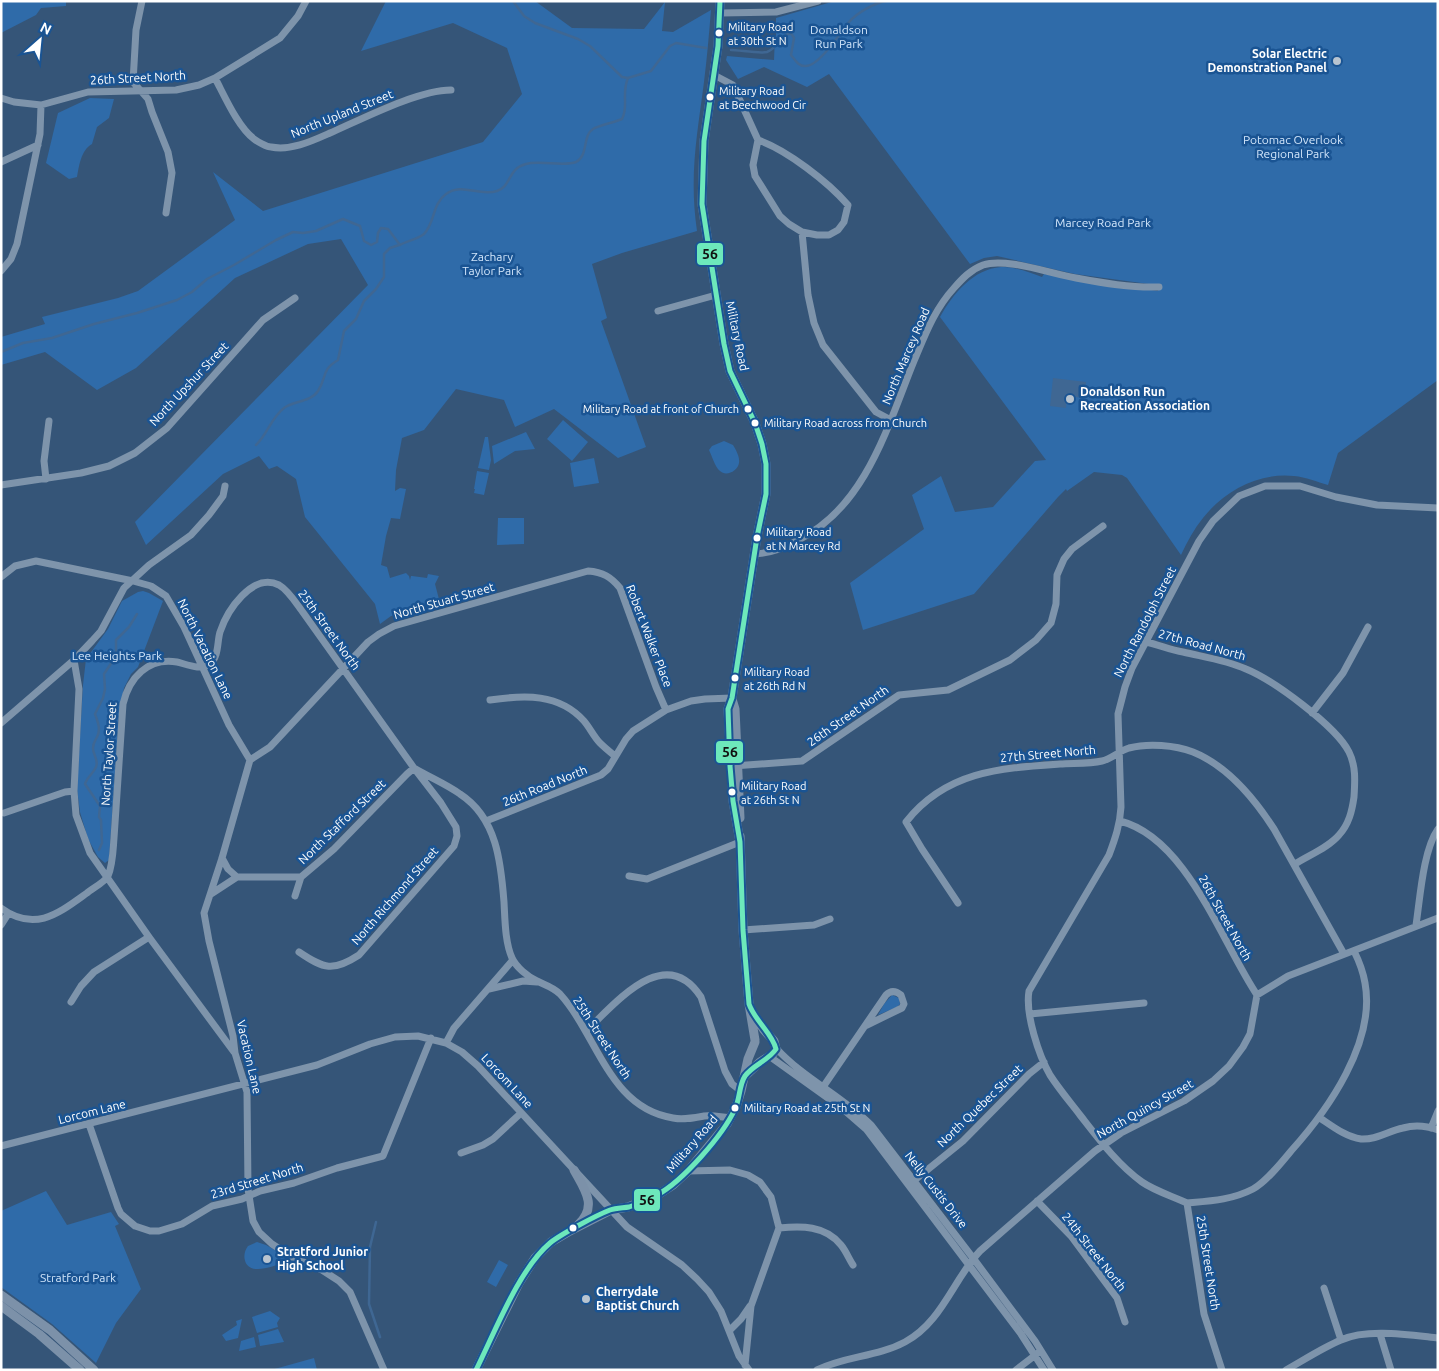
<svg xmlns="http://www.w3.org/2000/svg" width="1439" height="1371" viewBox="0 0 1439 1371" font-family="Ubuntu,sans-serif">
<rect width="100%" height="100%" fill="#355578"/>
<!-- green -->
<path fill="#2f6ba9" d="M1,1H66V6L41,8L36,15L1,33Z
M386,1H535L572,28L644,29L665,2L662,31L673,32L711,10C709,34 707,58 704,82C697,136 689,176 697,231L622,253L592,264L607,318L601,321L646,447L618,458L554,409L515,427L504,400L456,389L424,430L402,438L396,470L395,491L400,488L406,489L400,519L391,518L386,536L381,565L387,567L390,578L406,573L409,576L410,580L411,576H412L427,578L428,574L439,576L435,584L440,603L391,616L380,624L375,604L305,517L296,479L277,466L269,469L259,456L223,474L146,545L135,522L368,285L341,239L308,244L235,278L136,368L97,390L45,352L1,365V337L45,324L42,317L118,298L138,291L235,220L213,172L263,211L483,142L522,94L507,48L453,23L361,51Z
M835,1H1438V380L1338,453L1328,485C1317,482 1306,477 1294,476C1259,472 1224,491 1203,518C1194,529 1187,542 1181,555L1127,478L1122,475L1094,472L1067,491L1066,489L1058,497L974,594L863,630L850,583L924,529L912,495L941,476L955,512L993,507L1035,461L1046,460L940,317C953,294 973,269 1001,267C1014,266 1030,273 1042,277L1044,274L1158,291L1156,285L1075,274L997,256L984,258L970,264L829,74L807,87L764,67L738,79L726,60L727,56L774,60L775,36H776V18Z
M90,98L114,99L109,118L97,127L92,144C81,150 79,166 77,177L69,179L46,163L58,113Z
M563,420L588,442L572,461L547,439Z
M526,432L535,449L515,451L494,464L492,446Z
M485,437H488L491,460L489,470L478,468Z
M724,441L733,445C736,450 740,457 739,463C738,471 726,477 720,471C715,467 712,456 709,450L712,446Z
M594,458L599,483L574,487L570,463Z
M477,471L489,473L484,495L474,493L475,489H474Z
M498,518H524V544L497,545Z
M143,591L149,593L163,601L138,667L131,674L124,688L119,713L109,860L105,863L98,857L88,839L80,812L77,789L83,685L86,659L108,629L122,601L138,592Z
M892,995L899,998L900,1004L897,1007L878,1015L884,1004Z
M46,1191L67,1225L111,1212L119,1224L115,1226L141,1289L116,1323L96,1363L52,1324L1,1287V1211Z
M257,1242L266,1245L284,1255L285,1261C279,1265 266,1269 258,1269C244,1270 241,1255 248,1246Z
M499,1260L508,1265L496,1287L487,1282Z
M270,1311L280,1318L277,1323L278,1327L257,1333L252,1317Z
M242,1319L238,1338L226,1341L222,1335L237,1325L236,1321Z
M278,1329L284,1342L260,1346L258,1335Z
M254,1337L256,1347L239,1351L241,1341Z
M314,1358L317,1370H271Z"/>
<!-- water -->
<path fill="#3f6793" d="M1053,378L1086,382L1084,398L1067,396L1066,408L1050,406Z"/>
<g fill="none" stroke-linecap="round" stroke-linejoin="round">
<!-- stream -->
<path stroke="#3f6793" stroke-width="2.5" d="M513,1L524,16L535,23L578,39L590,46L622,77L628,78L651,71L670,46L676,43L706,48
M731,50C739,50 760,54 767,52C778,48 780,35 791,33L794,38L791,55C795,60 799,67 806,66C819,66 841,32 849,22C857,13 874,3 886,1
M1,352L23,343L52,338L94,324L137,313L177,300L192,292L207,279L234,265L276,240L293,232L303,233L316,231L343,219L360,226L364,241L371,245L377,242L378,233L381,228L388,229L400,245C407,241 418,239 424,234C435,223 432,204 446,194C462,182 479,197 497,191C512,186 507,169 526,164C540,160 564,167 576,162C589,155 582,136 593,129C598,126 615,122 622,119C629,106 621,94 628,78
M256,445C267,435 271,418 284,408C293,401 311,402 318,391C327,377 321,370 338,360L344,331L356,319L364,301L376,289L384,277V254L390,248L399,245
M99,850L102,843L101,820L99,817L100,806L85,784C87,777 93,774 96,767C99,760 93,755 93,748C93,743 95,741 97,737C101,730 98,722 95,714L103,698L105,689L104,674L116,656V640L129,627L137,614
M376,1222L370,1247L369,1304L380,1337"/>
<!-- minor -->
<path stroke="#7e94ab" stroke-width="7" d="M142,1L136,30L133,82L148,99L152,112L168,152L172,173L166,213
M721,13L776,12L818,1
M714,75L733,85L758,140C787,150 828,182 848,205L844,222L838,230L829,235H817L802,232L789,224L780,216L755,176L753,165L758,140
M215,78C225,97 238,127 254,139C258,142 267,147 271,147C291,151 312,141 330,133C362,119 418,90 451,90
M1,98L14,102L41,105L88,92L176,90L199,85L215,78L280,38L298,16L306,1
M1,162L38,145
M802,232L808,295L814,323L823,345L876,412L891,420
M1,271L11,259L17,244L40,134L41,105
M658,311L716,295
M46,479L44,461L49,421
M1,485L81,473L109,466L135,453L167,428L263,320L295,298
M754,554C773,553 783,548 800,539C866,506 888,425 914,361C925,335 934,310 954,288C962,279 970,270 983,265C1006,257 1051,274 1076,278C1103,283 1131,288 1159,287
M1,577L15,566L36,561L133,581L151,586L166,596L184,627L229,725L250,760
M1146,642C1159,645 1171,650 1183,652C1204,657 1226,660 1246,669C1273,680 1336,726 1349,752C1356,766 1355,781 1354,797C1352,811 1349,824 1339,835C1328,848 1309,855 1295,864
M74,660L79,689L74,791L76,815L90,853L149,937L234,1052
M490,700C524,695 559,693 584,721C590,728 594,737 600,743C605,748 610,752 615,756
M1312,713L1343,673L1368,627
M1,723L74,660L92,641L101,631L124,588L149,565L191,535L209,515L223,496L225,486
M250,760L222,858L204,913L209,941L233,1036L235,1053L247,1092L248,1189L253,1221L259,1232L272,1244L292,1257L322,1270L339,1281L350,1292L384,1370
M250,760L270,747L368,642L379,634L394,626L588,571C603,572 611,577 620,588L656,687L666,710
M733,766L802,761L899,695L948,690L1010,660L1036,640L1051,623L1056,604L1057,575L1064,559L1072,549L1103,526
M4,813L65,792L74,791
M486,821L601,775L608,769L626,739L633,731L666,710L691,701L705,699L732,698
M1120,821C1187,838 1222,943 1257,995
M222,858L228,869L237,877
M629,876L647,879L740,842
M211,894L237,877H301
M295,896L301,877L334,849L407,774L414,768C429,777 446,784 460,794C497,818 501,863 504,902C505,920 505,942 512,958C516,967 528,977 537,981C545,985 553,987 560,994C598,1036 609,1108 673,1118C684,1120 693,1118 704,1116C712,1115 721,1117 730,1118
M958,903L922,849L906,822C946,771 1001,768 1060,764C1073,763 1089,764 1102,761C1111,759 1119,751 1129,748C1148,743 1175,745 1193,752C1228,766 1254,798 1274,829L1344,954
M1,908C35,933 59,913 87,893C93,888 105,882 108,876C113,864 113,850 114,838L123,704C129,678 148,657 177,662C186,664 201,671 210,664C219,657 217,642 220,632C227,611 252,572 279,585C288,590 296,603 302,611L414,768L441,803L456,827L457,836L454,846L359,955C333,972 324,969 299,952
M1,925L8,914
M1416,925C1420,899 1423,850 1438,829
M743,930L814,925L830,919
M489,989L523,981L537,982
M71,1002L81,986L94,972L149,937
M1030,1014L1144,1003
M586,1031C616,1003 665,942 701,997L725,1071L732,1084L741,1091
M446,1043L454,1028L513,960
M776,1048C803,1078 842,1096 871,1125L973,1258L1035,1341L1053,1370
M769,1056L843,1109L866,1129L1021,1334L1044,1370
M821,1090L886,995C891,990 896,991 901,995L904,1004L902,1008L867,1025
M1320,1118C1332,1126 1346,1137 1361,1139C1377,1140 1388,1131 1403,1128C1414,1125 1427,1126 1438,1130
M89,1124L118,1208L121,1214L135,1226L150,1231H159L182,1224L212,1206L242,1199L260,1191L294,1183L337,1168L383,1156L431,1038
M1431,1128L1438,1111
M1,1146L317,1065L370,1044L395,1037L418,1036L446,1043L462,1052L478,1066L627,1227L682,1265L697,1279L709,1292L721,1311L739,1356L749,1370
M461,1153L483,1145L493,1139L521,1113
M688,1171L730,1170L748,1175L760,1182L771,1197L779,1228
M911,1183L963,1141L1029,1074L1044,1062
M1037,1201L1071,1236L1117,1298L1125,1322
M1187,1203C1210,1201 1232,1200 1253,1189C1266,1182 1281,1163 1291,1151C1328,1110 1376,1042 1365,983C1363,971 1359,961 1354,951
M779,1228C801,1226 825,1225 841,1245C846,1251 849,1259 853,1265
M1324,1288L1341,1340
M730,1330L741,1319L750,1306
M1380,1334L1391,1370
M745,1365L751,1306L779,1228
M817,1370C845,1356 877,1357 905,1342C942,1322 953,1280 980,1251L1095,1151L1121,1133L1184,1101L1213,1081L1229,1066L1243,1047L1250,1034L1257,995L1288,976L1438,918
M1016,1370L1038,1353
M1222,1370L1204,1314L1187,1203C1172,1196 1155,1191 1142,1182C1117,1164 1098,1138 1080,1115C1070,1102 1059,1089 1050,1075C1039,1056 1025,1014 1029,991L1109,855C1115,839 1120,825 1121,807L1118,714L1125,687L1132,668L1199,541L1213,521L1239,496L1265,486H1300L1336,497L1377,505L1438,508
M1286,1370C1304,1360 1322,1348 1341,1340C1367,1328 1410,1335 1438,1338"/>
<!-- major -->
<path stroke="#7c91a9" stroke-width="9" d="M720,1L718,46L704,141L702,204L724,344L730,371L755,423L762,444L766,464V494L757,537L732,698L728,709L733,801L740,842
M732,699L735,709L740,818
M740,836L743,930L749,1004L755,1040
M744,1077L760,1062L773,1054L776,1049L774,1041L764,1030L751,1010
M574,1170C585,1190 598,1206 578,1225
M1,1295L50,1330L94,1370
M1,1306L39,1334L80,1370
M476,1370L519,1283L535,1258L551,1242L568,1232L611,1210L628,1207L656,1196L673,1185L688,1171L727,1124L736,1107L741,1091L748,1059L755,1042"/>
<!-- bus-1 casing -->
<g stroke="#1a5493" stroke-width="9">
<path id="bus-1" d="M476,1370C495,1332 519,1269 550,1243C561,1234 597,1215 610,1210C616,1208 623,1208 629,1207C638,1204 649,1200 657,1195C683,1181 723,1135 735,1109C740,1099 739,1085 745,1076C753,1065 769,1060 776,1049C772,1033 755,1021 749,1004L743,930L740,842L733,801L730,766L728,709L732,698L757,537L766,494V464L762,444L755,423L730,371L724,344L702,204L704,141L718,46L720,1"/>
</g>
<!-- bus-1 -->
<use href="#bus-1" stroke="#6de8bb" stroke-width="5"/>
</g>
<!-- markers -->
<g fill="#fff" stroke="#1a5493" stroke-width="2">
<circle cx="719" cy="33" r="4.5"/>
<circle cx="710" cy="97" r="4.5"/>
<circle cx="748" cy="409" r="4.5"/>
<circle cx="755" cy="423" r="4.5"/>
<circle cx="757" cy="538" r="4.5"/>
<circle cx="735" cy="678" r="4.5"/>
<circle cx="732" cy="792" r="4.5"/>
<circle cx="735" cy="1108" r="4.5"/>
<circle cx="573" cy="1228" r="4.5"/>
</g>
<g fill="#b8c4d0" stroke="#1a5493" stroke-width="2">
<circle cx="1337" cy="61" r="5"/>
<circle cx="1070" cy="399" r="5"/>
<circle cx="267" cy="1259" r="5"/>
<circle cx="586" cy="1299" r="5"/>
</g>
<g text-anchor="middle" stroke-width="5" stroke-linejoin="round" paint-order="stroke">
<!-- bus labels -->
<g font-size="11" fill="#fff" stroke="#1a5493" text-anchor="start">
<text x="728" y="31">Military Road<tspan x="728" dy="14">at 30th St N</tspan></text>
<text x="719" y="95">Military Road<tspan x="719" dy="14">at Beechwood Cir</tspan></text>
<text x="739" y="413" text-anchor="end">Military Road at front of Church</text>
<text x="764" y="427">Military Road across from Church</text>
<text x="766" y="536">Military Road<tspan x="766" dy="14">at N Marcey Rd</tspan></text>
<text x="744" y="676">Military Road<tspan x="744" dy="14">at 26th Rd N</tspan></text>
<text x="741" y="790">Military Road<tspan x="741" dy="14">at 26th St N</tspan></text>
<text x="744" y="1112">Military Road at 25th St N</text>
</g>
<!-- park labels -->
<g font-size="12" fill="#d2e6fb" stroke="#1a5493">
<text x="839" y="34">Donaldson<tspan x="839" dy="14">Run Park</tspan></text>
<text x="1293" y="144">Potomac Overlook<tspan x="1293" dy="14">Regional Park</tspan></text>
<text x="1103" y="227">Marcey Road Park</text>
<text x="492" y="261">Zachary<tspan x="492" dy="14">Taylor Park</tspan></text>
<text x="117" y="660">Lee Heights Park</text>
<text x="78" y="1282">Stratford Park</text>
</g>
<!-- poi labels -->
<g font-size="12" font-weight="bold" fill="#fff" stroke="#1a5493" text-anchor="start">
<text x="1327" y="58" text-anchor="end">Solar Electric<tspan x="1327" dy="14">Demonstration Panel</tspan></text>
<text x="1080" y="396">Donaldson Run<tspan x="1080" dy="14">Recreation Association</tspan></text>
<text x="277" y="1256">Stratford Junior<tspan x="277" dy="14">High School</tspan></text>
<text x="596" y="1296">Cherrydale<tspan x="596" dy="14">Baptist Church</tspan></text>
</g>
<!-- street labels -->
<g font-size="12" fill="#fff" stroke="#1a5493">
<text transform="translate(138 78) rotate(-3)" y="4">26th Street North</text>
<text transform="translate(342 114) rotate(-22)" y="4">North Upland Street</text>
<text transform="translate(737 336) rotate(78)" y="4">Military Road</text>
<text transform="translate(906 356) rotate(-67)" y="4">North Marcey Road</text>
<text transform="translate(189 384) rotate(-47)" y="4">North Upshur Street</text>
<text transform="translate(444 601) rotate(-16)" y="4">North Stuart Street</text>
<text transform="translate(1145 622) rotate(-63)" y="4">North Randolph Street</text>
<text transform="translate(329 630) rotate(54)" y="4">25th Street North</text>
<text transform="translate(649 636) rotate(69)" y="4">Robert Walker Place</text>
<text transform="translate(1202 645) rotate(15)" y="4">27th Road North</text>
<text transform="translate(205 649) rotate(64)" y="4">North Vacation Lane</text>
<text transform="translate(848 716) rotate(-35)" y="4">26th Street North</text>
<text transform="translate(109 754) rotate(-86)" y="4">North Taylor Street</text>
<text transform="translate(1048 754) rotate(-5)" y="4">27th Street North</text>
<text transform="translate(545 786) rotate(-22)" y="4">26th Road North</text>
<text transform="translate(342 822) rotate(-44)" y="4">North Stafford Street</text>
<text transform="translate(395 896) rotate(-49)" y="4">North Richmond Street</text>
<text transform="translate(1225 918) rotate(61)" y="4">26th Street North</text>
<text transform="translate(602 1038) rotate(57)" y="4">25th Street North</text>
<text transform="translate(249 1057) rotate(77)" y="4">Vacation Lane</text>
<text transform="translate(507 1081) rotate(47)" y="4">Lorcom Lane</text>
<text transform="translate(980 1106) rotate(-44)" y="4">North Quebec Street</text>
<text transform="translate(1145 1109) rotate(-29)" y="4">North Quincy Street</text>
<text transform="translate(92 1112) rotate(-14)" y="4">Lorcom Lane</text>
<text transform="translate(692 1144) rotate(-49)" y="4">Military Road</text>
<text transform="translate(257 1181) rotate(-17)" y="4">23rd Street North</text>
<text transform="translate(936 1190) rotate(52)" y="4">Nelly Custis Drive</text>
<text transform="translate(1094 1252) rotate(52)" y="4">24th Street North</text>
<text transform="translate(1208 1263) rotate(81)" y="4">25th Street North</text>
</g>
</g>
<g stroke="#1a5493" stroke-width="2">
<rect x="696" y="242" width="28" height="24" rx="5" fill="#6de8bb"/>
<rect x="715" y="740" width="29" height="24" rx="5" fill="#6de8bb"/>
<rect x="633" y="1188" width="28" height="24" rx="5" fill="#6de8bb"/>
</g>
<g font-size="14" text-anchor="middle" font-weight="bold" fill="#111">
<text x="710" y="259">56</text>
<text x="730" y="757">56</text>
<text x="647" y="1205">56</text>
</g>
<!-- border -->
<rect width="1439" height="1371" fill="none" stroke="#ffffff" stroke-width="5"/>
<!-- north arrow -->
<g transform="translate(40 40) rotate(27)" stroke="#1a5493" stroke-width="4" paint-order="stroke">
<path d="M0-4L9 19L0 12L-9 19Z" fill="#ffffff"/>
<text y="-8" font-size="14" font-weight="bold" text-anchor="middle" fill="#ffffff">N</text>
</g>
</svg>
